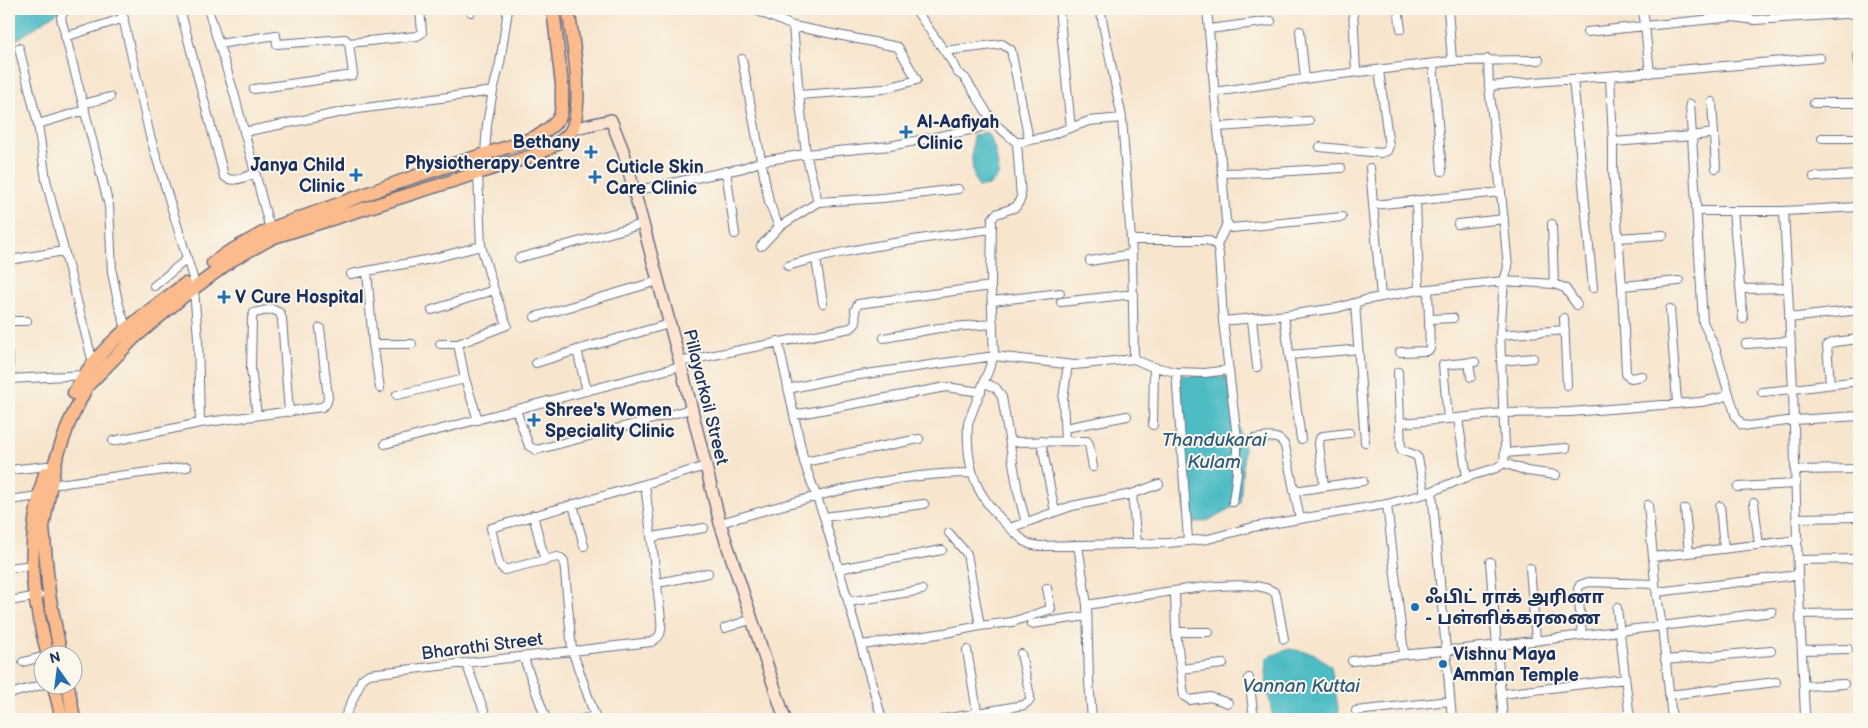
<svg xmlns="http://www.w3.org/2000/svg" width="1868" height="728" viewBox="0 0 1868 728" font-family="'Balsamiq Sans','Noto Sans Tamil',sans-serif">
<rect width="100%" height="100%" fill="#fbf7ec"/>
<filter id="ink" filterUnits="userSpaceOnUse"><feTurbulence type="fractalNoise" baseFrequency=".02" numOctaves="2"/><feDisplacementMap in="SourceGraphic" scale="10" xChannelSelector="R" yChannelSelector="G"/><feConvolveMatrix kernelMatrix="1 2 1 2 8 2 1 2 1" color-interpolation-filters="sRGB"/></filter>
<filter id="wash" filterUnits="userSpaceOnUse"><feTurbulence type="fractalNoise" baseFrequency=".0096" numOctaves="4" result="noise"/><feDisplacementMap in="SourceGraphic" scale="20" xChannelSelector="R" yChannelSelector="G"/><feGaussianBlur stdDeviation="1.12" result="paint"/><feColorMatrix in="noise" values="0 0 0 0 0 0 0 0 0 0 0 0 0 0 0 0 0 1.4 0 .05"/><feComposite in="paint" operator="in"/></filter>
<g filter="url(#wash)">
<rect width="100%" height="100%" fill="#f7e5ce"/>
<!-- water -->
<path fill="#4ebcc5" stroke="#347692" d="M20,9H62L15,41L9,56V17Z
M986,132C996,144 997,160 999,175L989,186L978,187C970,168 972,157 973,136Z
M1180,375L1226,377L1244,448L1240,503L1209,520L1190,524L1185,513Z
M1289,649L1313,653L1331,666L1340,719H1273L1265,674L1266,658Z"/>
</g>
<g filter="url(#ink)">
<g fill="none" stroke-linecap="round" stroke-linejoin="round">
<!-- street casing -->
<g stroke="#686f85" stroke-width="10">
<path id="street" d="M69,9L63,12L61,18L109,206L112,272L118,302L127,331
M121,9L150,136L193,278L198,338L200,423
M180,9L224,176C232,184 244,177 254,174
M208,9L234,93L270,229
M753,9L793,26L898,47L917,80L883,89L799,95L793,26
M915,9L952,62L957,72L965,78L993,122L1017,143L1021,198L1016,207L996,214L992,219L991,286L994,356L968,423C965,480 982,504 1023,540L1029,544L1039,546L1168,543L1208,539L1253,527L1387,504L1425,494L1467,477L1496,468L1504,463L1505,447L1500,335L1504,281L1508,267L1501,192L1489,86L1488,59
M1059,9L1071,128
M1100,9L1122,118
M1207,9L1222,173
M1353,9L1356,72
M1398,9L1401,29
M1448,9L1452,61
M471,12L472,9
M1209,29L1271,21
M1300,31L1305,79
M1587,32L1645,26L1643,9
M65,37L124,18
M219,44L276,35L277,44L345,39L349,43
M19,48L38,124L46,180L93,363
M944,51L1002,44L1011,50L1029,140
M1858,55L1859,70
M742,59L769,202L779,227L761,246
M1433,64L1442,171
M1650,73L1645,26L1733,17L1755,20L1859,13
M1610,76L1613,142
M1573,79L1593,288
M1489,86L1820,58
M254,89L353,75L349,43L417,36L422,33L420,9
M1214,92L1325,76L1452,61L1539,60
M799,95L806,154L818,202
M1712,102L1716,168
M1814,103H1859
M83,104L110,97
M1690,104L1692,136L1714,133
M38,124L85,110
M1218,127L1309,121
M244,132L358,109L493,91
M1822,138H1859
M1017,143L1045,137L1089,121L1122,118L1132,254L1134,359
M1320,147L1381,153L1387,151L1389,146L1379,70
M1341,168L1274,172L1222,173L1226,221L1229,226L1232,228L1342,217
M1370,168L1381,297
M726,171L735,234
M1814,177L1859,175
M634,191L743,168L762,161L806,154L890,146L975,129L993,122
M1416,200L1419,290
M1373,205L1501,192
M1698,211H1784L1859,207
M1733,211L1743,319
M1458,224L1504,219
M1552,224L1554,284
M779,227L818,202L883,198L958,189
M1618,238L1663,235
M1131,240H1207L1217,245L1219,254L1223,321L1237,438V472L1233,502
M1217,245L1227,224
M519,258L643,224
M816,259L823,303
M9,260L64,251
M1090,261L1132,254
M788,266C805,260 823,257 840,253C890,242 941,236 991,229
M367,271L373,344L380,388
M351,274L431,259L481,246L478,174L485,154L487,124L493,91L500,63L508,9
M154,286L187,259
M1622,286L1679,281
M1741,289L1787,288
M993,301L1060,293
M1061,302L1134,294
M1355,303L1365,442
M1670,309L1677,402
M432,310L494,290
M1284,316L1301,439
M535,317L658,281
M1564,318L1567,385
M1789,318L1859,310
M1252,319L1257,367
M1430,319L1453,318
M9,321H27
M1223,321L1287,315L1337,308L1365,300L1419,290L1504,281L1554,284L1565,288L1577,305
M1500,335L1565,330
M884,338L939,328L993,324
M778,341L794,415L946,387L981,392
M373,344H412
M440,344H458L507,325L494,290L481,246
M458,344L465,379L478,420
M1746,344L1791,341
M1400,352L1427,351L1430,349L1428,289
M1289,355L1351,350
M9,356V379
M1501,361L1533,358
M679,362L851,328L856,323L855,310L858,304L991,286
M1469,362L1471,377
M1475,362L1443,365L1448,419L1503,413L1570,412L1701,402L1720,398L1729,394L1716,350L1703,322L1692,136L1613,142V169L1622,286L1626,373L1627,376L1631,378L1642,376
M536,363L577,350
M1176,372L1188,540
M1398,372L1400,423L1448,419
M9,379L85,375
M985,383L996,388L1002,397L1018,492L1026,523
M1830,384L1827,345L1834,342L1859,339
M788,389L838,378L994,356L1074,365L1134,359L1150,366L1176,372L1205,373L1228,370
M587,391L577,350L669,324
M1762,392L1793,389L1784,211
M1729,394L1736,417L1742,425L1749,426L1794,420L1859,416
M397,395L465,379
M516,410L529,446L536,450L691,409
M257,415L251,369L252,318L254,313L272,309L280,313L282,319L289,412
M794,415L804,462L824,517L882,719
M1458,419L1467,477
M1400,423L1401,450L1415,455L1418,458L1425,494
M1153,425L1154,367
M1065,428L1127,416
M1253,439C1265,438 1279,433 1285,446L1300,519
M113,441L200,423L322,407L326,404L328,398L320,328
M1041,441L1055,512
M1065,441L1063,399L1068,364
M1010,442L1087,441L1089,444L1093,467
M385,444L681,366
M1505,453L1566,448
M804,462L919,439
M1504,463L1527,471L1556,475
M9,470L47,466
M1795,470L1859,469
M50,485L187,467
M1324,486L1319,444L1320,438L1323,436L1349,433
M1738,487L1796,484
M1294,491L1363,481
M1432,491L1452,719
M1132,494L1137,544
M9,500L39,496
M1754,503L1759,545
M573,504L584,546
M1387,504L1404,654
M1648,505L1653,557
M1720,506L1724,549
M1685,509L1689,553
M533,515L545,561
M824,517L924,504
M1797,518L1859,517
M720,523C802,500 885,473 971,473
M1010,528L1072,506L1132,494L1159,484
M652,537L704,528
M1078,545L1087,605L1089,681L1092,719
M1798,560L1859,559
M1490,562L1503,719
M9,568L33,565
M1530,568L1536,640
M838,569L942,550
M1798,575L1793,389L1859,381
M658,583L708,573
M1655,584L1653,557L1798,540
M1175,592L1176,632L1184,696L1190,700L1210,697L1228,703
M1657,592L1798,575L1805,714L1801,719
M9,601L39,596
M848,602L922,590
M1087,605C1121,600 1250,573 1274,592L1276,595L1284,639
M1617,608L1630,719
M1800,614L1859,613
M1031,624L1087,616
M980,626L1012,622L1051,609L1047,588
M725,628L753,619
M1176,632H1209
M862,645L945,633L980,626L967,554L949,533
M967,650L977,712
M1802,650L1848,649
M523,656L546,719
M1665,660L1771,651
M1352,661C1392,655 1432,652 1473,648C1536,641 1599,633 1662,626L1655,584L1589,582L1580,585L1578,589L1582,635
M23,662L42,657
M466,663L487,719
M1181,669L1223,664
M1249,678L1254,719
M1804,686L1844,684
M9,694L42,685
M1502,694L1625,679
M1669,695L1776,682
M1356,711L1449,701
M344,719L362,679L369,674L651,642C662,637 662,630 661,619L645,484L706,466
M582,719L595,716
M596,719L572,650L564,561L561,558L557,557L504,570L499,564L491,528L645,484
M944,719L1024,705L1030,700V696L1021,654
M1672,719L1662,626L1772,612"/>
</g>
<!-- secondary casing -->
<g stroke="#686f85" stroke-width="14">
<path id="secondary" d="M572,129L611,120L624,153L681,366L720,523L785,719"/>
</g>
<!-- primary casing -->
<g stroke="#686f85" stroke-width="15">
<path id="primary" d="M213,263L227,253L270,229L410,178L520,143L540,135L553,125L560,117L562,106V85L553,9
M74,393C97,346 144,315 185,284
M45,473C35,507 31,544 33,580C35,605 42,631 48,656
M61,656L49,594L43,527L55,462L69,423L87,386L134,338L185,295L232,260L274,237L535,155C546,150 559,144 568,135C587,114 572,36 568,9
M54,686L62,719
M68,686L74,719"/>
</g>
<!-- street -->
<use href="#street" stroke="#fff" stroke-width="8"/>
<!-- secondary -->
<use href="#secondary" stroke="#fde4d1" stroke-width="11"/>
<!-- primary -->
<use href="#primary" stroke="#fbbb8d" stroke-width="12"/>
</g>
</g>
<!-- markers -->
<g fill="#1f6fb2" stroke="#fbf7ec" stroke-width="2">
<path d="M903.5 124.5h5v5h5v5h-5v5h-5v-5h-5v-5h5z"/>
<path d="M588.5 144.5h5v5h5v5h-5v5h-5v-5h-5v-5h5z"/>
<path d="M353.5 167.5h5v5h5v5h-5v5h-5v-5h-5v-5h5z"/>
<path d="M592.5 169.5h5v5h5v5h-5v5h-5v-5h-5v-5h5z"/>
<path d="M221.5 289.5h5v5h5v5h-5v5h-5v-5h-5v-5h5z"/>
<path d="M531.5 412.5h5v5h5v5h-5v5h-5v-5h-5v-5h5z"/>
<circle cx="1415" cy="607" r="5"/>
<circle cx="1443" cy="664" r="5"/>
</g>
<g text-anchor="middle" stroke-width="4" stroke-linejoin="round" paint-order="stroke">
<!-- poi labels -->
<g font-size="18" font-weight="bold" fill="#1b2f5e" stroke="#fbf7ec" text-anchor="start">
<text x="917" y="128">Al-Aafiyah<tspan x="917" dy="21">Clinic</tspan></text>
<text x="580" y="148" text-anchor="end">Bethany<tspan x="580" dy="21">Physiotherapy Centre</tspan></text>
<text x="345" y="171" text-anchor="end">Janya Child<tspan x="345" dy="21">Clinic</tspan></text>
<text x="606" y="173">Cuticle Skin<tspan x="606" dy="21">Care Clinic</tspan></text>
<text x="235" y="303">V Cure Hospital</text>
<text x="545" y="416">Shree's Women<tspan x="545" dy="21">Speciality Clinic</tspan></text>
<text x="1425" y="603">ஃபிட் ராக் அரினா<tspan x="1425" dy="21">- பள்ளிக்கரணை</tspan></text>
<text x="1453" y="660">Vishnu Maya<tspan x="1453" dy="21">Amman Temple</tspan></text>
</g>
<!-- street labels -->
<g font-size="18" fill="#1b2f5e" stroke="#fbf7ec">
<text transform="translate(706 397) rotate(76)" y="6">Pillayarkoil Street</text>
<text transform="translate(482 646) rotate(-7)" y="6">Bharathi Street</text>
</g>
<!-- water labels -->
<g font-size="19" font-style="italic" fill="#2a597d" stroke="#fbf7ec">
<text x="1214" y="446">Thandukarai<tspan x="1214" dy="22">Kulam</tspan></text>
<text x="1301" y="692">Vannan Kuttai</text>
</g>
</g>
<!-- margin -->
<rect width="1868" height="728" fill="none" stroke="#fbf7ec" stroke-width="30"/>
<!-- north arrow -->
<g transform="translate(58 670) rotate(346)"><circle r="24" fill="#fbf7ec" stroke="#a1a7b3"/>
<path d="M0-4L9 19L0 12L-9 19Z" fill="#1f6fb2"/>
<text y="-8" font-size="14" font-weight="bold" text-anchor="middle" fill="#1b2f5e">N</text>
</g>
</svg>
